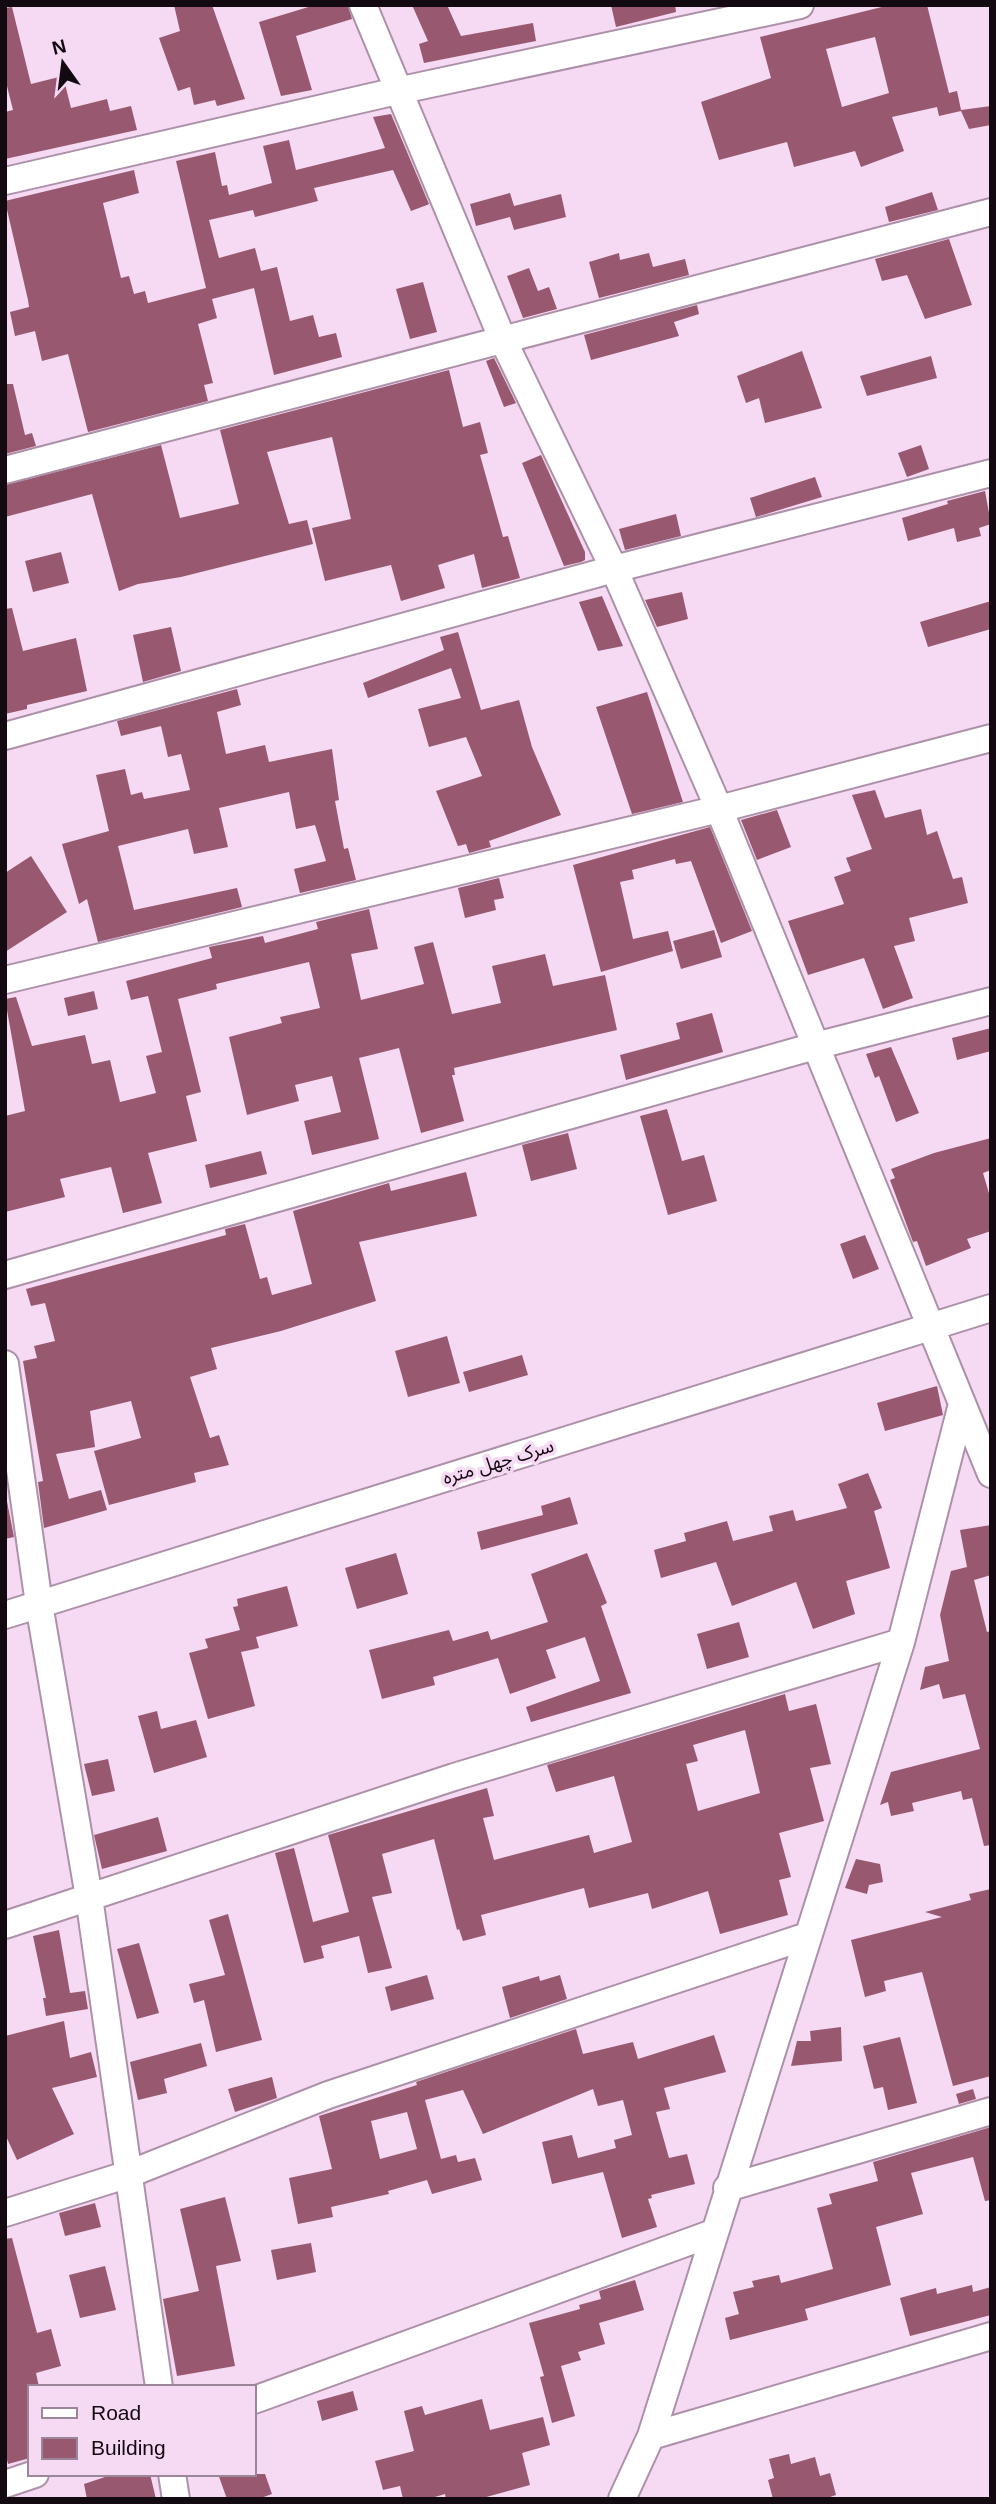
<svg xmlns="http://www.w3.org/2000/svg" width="996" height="2504" viewBox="0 0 996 2504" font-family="Helvetica,'Noto Sans Arabic',sans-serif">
<rect width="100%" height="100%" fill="#f6d9f3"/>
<!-- building -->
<path fill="#985970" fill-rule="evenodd" d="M174,5H212L245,99L217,106L215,100L194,105L190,87L178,91L159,38L180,31Z
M315,5H348L352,19L296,36L312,90L281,96L259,22Z
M412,5H447L461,36L533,23L536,41L424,63L419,44L428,41Z
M611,5H675L676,12L616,27Z
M890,5H927L949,93L957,91L961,110L991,106V125L969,129L961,111L939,116L937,107L892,117L904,151L861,167L855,151L794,167L787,142L719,160L701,102L771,78L760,37ZM875,37L889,93L842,107L826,49Z
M12,7L31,84L63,76L71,108L107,99L110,111L131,106L137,130L5,159V112L13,110L5,78V8Z
M391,114L429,204L427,205L411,211L393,170L314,188L318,201L255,217L253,210L209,220L219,258L255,248L261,271L277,267L290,321L313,315L319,337L336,333L342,357L274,375L254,288L212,299L217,318L198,324L213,383L204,385L208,401L88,432L68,354L42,361L35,331L15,336L10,312L29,307L28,300L5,201L134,170L139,193L103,203L121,278L129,276L134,294L145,291L148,303L206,288L176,161L215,152L222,186L227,185L229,195L272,183L263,146L289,140L296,170L385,148L373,117Z
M932,192L938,210L889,222L885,207Z
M510,193L514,206L561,194L566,217L514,230L510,217L476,226L470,204Z
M949,239L972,305L925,319L907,275L882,281L875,259Z
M619,253L620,260L649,253L653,267L685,259L689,275L599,298L589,262Z
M529,268L538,291L549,287L557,309L523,318L507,276Z
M423,282L437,332L410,339L396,289Z
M697,305L699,314L674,322L679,336L591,360L584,335Z
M802,351L822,408L765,423L759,398L746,403L737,376Z
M931,356L937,378L867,396L860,376Z
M494,358L516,403L504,407L486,361Z
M449,370L463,427L480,422L488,453L480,455L503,537L508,536L520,578L482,588L474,554L438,565L445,588L401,601L391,565L325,581L312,528L351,519L332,437L267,452L289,524L307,520L313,544L181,577L138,584L119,591L92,494L5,517V485L161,445L180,518L239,504L220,430Z
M5,384H13L25,435L32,433L36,446L5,454Z
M921,445L929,469L907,477L898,453Z
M541,455L585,552V560L581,562L564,566L522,463Z
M815,477L822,497L756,517L750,498Z
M985,491L991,524L979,528L981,536L957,542L954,528L908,541L902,518L948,504L947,501Z
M676,514L681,536L625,550L619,529Z
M61,552L69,583L33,592L25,561Z
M682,592L688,619L657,627L645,600Z
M602,596L623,646L598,651L579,602Z
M991,601V629L928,647L920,622Z
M12,608L23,651L76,638L87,691L27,705V709L5,714V609Z
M171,627L181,671L143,682L133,635Z
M458,632L481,710L519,700L532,747L561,815L489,841L491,847L469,853L466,844L458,846L436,791L482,776L466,737L429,747L418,709L461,698L451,668L368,698L363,683L444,650L440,637Z
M237,689L241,705L217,712L226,754L265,745L269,762L332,749L339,800L335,801L344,849L348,848L356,880L300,893L294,869L326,861L315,825L296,829L289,792L219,808L228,847L194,854L188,829L118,846L134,910L237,888L242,907L98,942L87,899L79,904L62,844L109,831L96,775L125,769L131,795L142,792L144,799L190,790L181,754L168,757L161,726L121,736L117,721Z
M647,692L683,802L632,814L596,707Z
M875,790L885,818L921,809L927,835L937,831L953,879L962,877L968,903L909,918L915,941L894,946L913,998L883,1009L864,958L808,975L788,921L844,904L834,877L851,871L846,858L872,849L852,795Z
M777,810L791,847L757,860L741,820Z
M710,827L752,931L721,943L691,861L676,864L675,859L632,870L634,879L620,882L633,939L668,931L673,951L601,972L573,865Z
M31,856L67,912L5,952V873Z
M499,878L504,898L494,900L496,910L465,918L458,888Z
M369,909L378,949L351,954L361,1000L424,984L414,947L433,942L452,1014L501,1003L492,966L545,954L553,986L605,975L617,1030L454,1068L455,1075H452L464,1121L421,1133L399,1048L359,1058L379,1139L312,1155L304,1121L341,1112L332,1076L295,1085L299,1101L247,1115L229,1037L282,1023L280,1017L320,1008L309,962L216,984L217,989L178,999L201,1092L186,1096L197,1141L148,1153L162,1203L123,1213L111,1167L60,1179L65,1197L5,1212V1116L25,1111L5,999L16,997L32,1046L85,1035L92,1064L110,1060L120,1102L156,1093L146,1056L162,1052L148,996L131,1000L126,981L212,958L209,947L263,936L265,943L318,929L316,922Z
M714,930L722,957L681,969L673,941Z
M94,991L98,1009L68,1016L64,998Z
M712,1013L723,1052L626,1080L620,1055L680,1039L676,1023Z
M991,1028V1051L957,1060L952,1038Z
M891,1047L919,1113L896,1122L879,1076L875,1078L866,1054Z
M667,1109L682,1161L704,1155L717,1201L668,1215L640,1116Z
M568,1133L577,1169L531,1181L522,1145Z
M991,1138V1170L983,1173L991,1200V1231L967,1239L971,1248L926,1266L917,1241L913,1242L890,1180L895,1178L891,1169L934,1153Z
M261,1151L267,1174L210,1188L205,1165Z
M466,1172L477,1216L359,1242L376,1301L281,1331L211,1348L217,1369L190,1377L210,1438L219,1435L229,1465L194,1473L196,1482L109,1505L94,1451L141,1438L131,1401L90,1411L95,1447L56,1454L69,1499L101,1490L107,1510L44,1528L38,1482L43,1481L23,1361L37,1358L34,1346L55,1341L45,1303L31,1306L26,1289L226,1235L225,1229L245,1224L260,1279L267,1277L272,1295L312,1284L293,1211L389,1183L391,1191Z
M865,1235L879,1269L853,1279L840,1244Z
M447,1336L460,1383L408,1397L395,1351Z
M522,1355L528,1375L469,1392L463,1372Z
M937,1386L943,1415L885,1431L877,1403Z
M868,1473L882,1508L874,1511L890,1568L846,1581L855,1614L813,1629L796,1582L732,1606L716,1562L661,1578L654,1550L686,1541L684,1533L727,1521L733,1541L773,1531L769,1516L793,1510L796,1521L847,1508L838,1484Z
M5,1491L14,1537L5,1539Z
M570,1497L578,1524L481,1550L477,1532L543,1515L541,1506Z
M991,1525V1575L974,1580L987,1632L991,1631V1845L984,1846L972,1798L963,1800L961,1791L912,1803L914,1811L891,1816L888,1802L880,1805L891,1772L980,1749L965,1694L943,1699L939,1684L920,1690L925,1667L949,1661L940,1615L951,1571L967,1567L960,1530Z
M396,1553L408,1594L357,1609L345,1568Z
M587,1553L607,1603L601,1606L631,1693L531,1722L526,1707L600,1681L585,1637L546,1650L556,1678L510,1694L498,1658L433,1677L435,1685L382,1699L369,1650L449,1630L453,1641L488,1631L491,1640L548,1622L531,1574Z
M287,1586L298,1626L256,1637L259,1648L241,1652L255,1706L208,1719L189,1653L208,1648L205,1639L240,1630L233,1607L238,1606L237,1599Z
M739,1622L749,1657L707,1669L697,1634Z
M785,1694L789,1711L816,1704L831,1764L810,1768L824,1821L779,1833L791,1877L779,1880L788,1915L720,1934L708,1891L652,1909L648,1893L589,1908L584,1888L481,1915L486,1935L463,1941L459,1929L457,1930L434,1839L382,1854L392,1893L372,1897L392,1968L368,1973L359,1936L321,1946L324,1958L304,1963L275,1853L294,1848L313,1922L349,1912L328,1835L487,1788L494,1816L483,1818L494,1860L589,1835L594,1853L632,1842L614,1776L556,1792L547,1765ZM745,1730L760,1793L698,1811L686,1764L698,1761L693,1745Z
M157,1711L161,1729L196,1720L207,1757L154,1773L138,1716Z
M108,1759L115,1791L92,1796L84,1764Z
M158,1817L167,1851L102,1869L94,1835Z
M856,1859L880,1864L883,1882L869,1885L867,1894L845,1888Z
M991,1889V2076L953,2086L922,1972L884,1981L886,1991L865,1997L851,1940L942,1917L925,1912L971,1900L969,1894Z
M228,1914L262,2040L216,2052L204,2000L194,2003L189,1984L225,1975L209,1920Z
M59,1930L70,1993L85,1991L88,2009L46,2016L43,1998H46L33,1936Z
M139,1943L159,2013L137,2019L117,1949Z
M427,1975L434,1999L391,2011L385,1987Z
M560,1975L567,1999L510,2018L502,1987L539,1976L540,1981Z
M64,2021L70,2058L91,2052L97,2077L52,2088L74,2134L17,2160L5,2134V2036Z
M841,2027L842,2061L791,2066L797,2041H811L810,2031Z
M576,2029L583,2054L633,2042L638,2059L714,2035L726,2072L664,2088L670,2109L656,2112L669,2158L687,2154L695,2184L651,2195L652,2198L648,2199L657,2227L622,2238L603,2172L552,2184L542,2142L572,2135L578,2158L616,2148L614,2140L632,2135L623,2100L598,2106L593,2089L483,2134L463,2090L425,2100L441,2159L456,2155L458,2162L475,2158L482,2180L432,2194L427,2180L388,2191L389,2194L331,2207L333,2217L298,2224L289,2178L332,2169L319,2116L417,2085L416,2082ZM407,2112L417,2149L380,2159L371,2121Z
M900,2037L917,2103L888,2110L883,2087L874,2089L863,2046Z
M201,2043L207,2066L164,2079L167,2093L138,2100L130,2062Z
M272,2077L277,2098L235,2112L228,2089Z
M973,2089L976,2099L959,2104L956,2094Z
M991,2127V2200L985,2201L973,2157L911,2173L923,2214L876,2227L891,2285L805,2309L808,2320L730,2340L725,2318L739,2314L733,2292L754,2287L752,2281L779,2275L781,2283L833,2269L817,2208L832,2204L829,2194L878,2181L873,2162Z
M225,2197L241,2261L216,2266L235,2366L177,2376L163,2299L199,2291L180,2209Z
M95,2203L101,2227L65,2236L59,2213Z
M12,2238L37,2333L51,2329L61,2366L36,2373L39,2387H30V2458L8,2464L5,2452V2239Z
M311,2243L316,2272L277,2280L271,2250Z
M105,2266L116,2310L80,2318L69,2275Z
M635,2280L644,2310L599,2323L605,2344L578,2352L581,2360L561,2366L575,2416L552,2423L540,2377L544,2376L529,2323L580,2309L579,2305L601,2299L599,2291Z
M972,2285L973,2292L991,2287V2315L910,2336L900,2298L936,2288L937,2294Z
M353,2391L358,2410L322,2421L317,2401Z
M482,2399L490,2430L543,2417L550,2445L522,2453L530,2485L479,2499H446L445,2494L428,2499H403L400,2486L383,2490L375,2461L414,2451L404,2411L422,2406L425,2415Z
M789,2454L791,2464L815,2457L820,2476L830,2473L836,2495L824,2499H773L768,2480L774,2478L769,2459Z
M114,2474H150L156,2499H87L84,2484Z
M218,2474H265L272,2494L258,2499H227Z"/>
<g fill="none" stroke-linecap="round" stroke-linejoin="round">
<!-- minor casing -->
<g stroke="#ac91a9" stroke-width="30">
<path id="minor" d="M363,5L502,338L614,569L719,809L991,1474
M5,181L397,91L800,5
M5,470L991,212
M5,736L614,569L991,473
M5,980L719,809L991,738
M5,1275L815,1046L991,1001
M5,1364L39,1604L89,1897L159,2387
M5,1615L991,1308
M5,1925L454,1777L901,1642
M727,2188L991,2111
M5,2213L129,2174L328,2095L807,1936
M254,2400L713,2233
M651,2436L991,2336
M172,2474L176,2499
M5,2484L35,2474
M622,2499L651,2436L901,1642L962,1404"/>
</g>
<!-- minor -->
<use href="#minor" stroke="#fff" stroke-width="26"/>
</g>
<g text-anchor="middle" stroke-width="7" stroke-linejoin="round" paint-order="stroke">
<!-- street labels -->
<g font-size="19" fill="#120911" stroke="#f6d9f3">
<text transform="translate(498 1461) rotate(-17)" y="7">سرک چهل متره</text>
</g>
</g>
<!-- border -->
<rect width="996" height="2504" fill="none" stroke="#120911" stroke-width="14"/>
<!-- legend -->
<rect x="28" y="2385" width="228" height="91" fill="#f6d9f3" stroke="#9b8699" stroke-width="2"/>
<rect x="42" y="2408" width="35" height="10" fill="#ffffff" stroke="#9b8699" stroke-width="2"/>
<text x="91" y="2420" font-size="21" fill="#120911">Road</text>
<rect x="42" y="2438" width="35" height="21" fill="#985970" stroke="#9b8699" stroke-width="2"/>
<text x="91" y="2455" font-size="21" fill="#120911">Building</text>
<!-- north arrow -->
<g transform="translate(63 63) rotate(346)" stroke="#f6d9f3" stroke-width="5" paint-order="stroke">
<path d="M0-5L12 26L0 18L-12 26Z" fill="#120911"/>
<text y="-10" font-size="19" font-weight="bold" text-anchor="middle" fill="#120911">N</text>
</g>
</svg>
